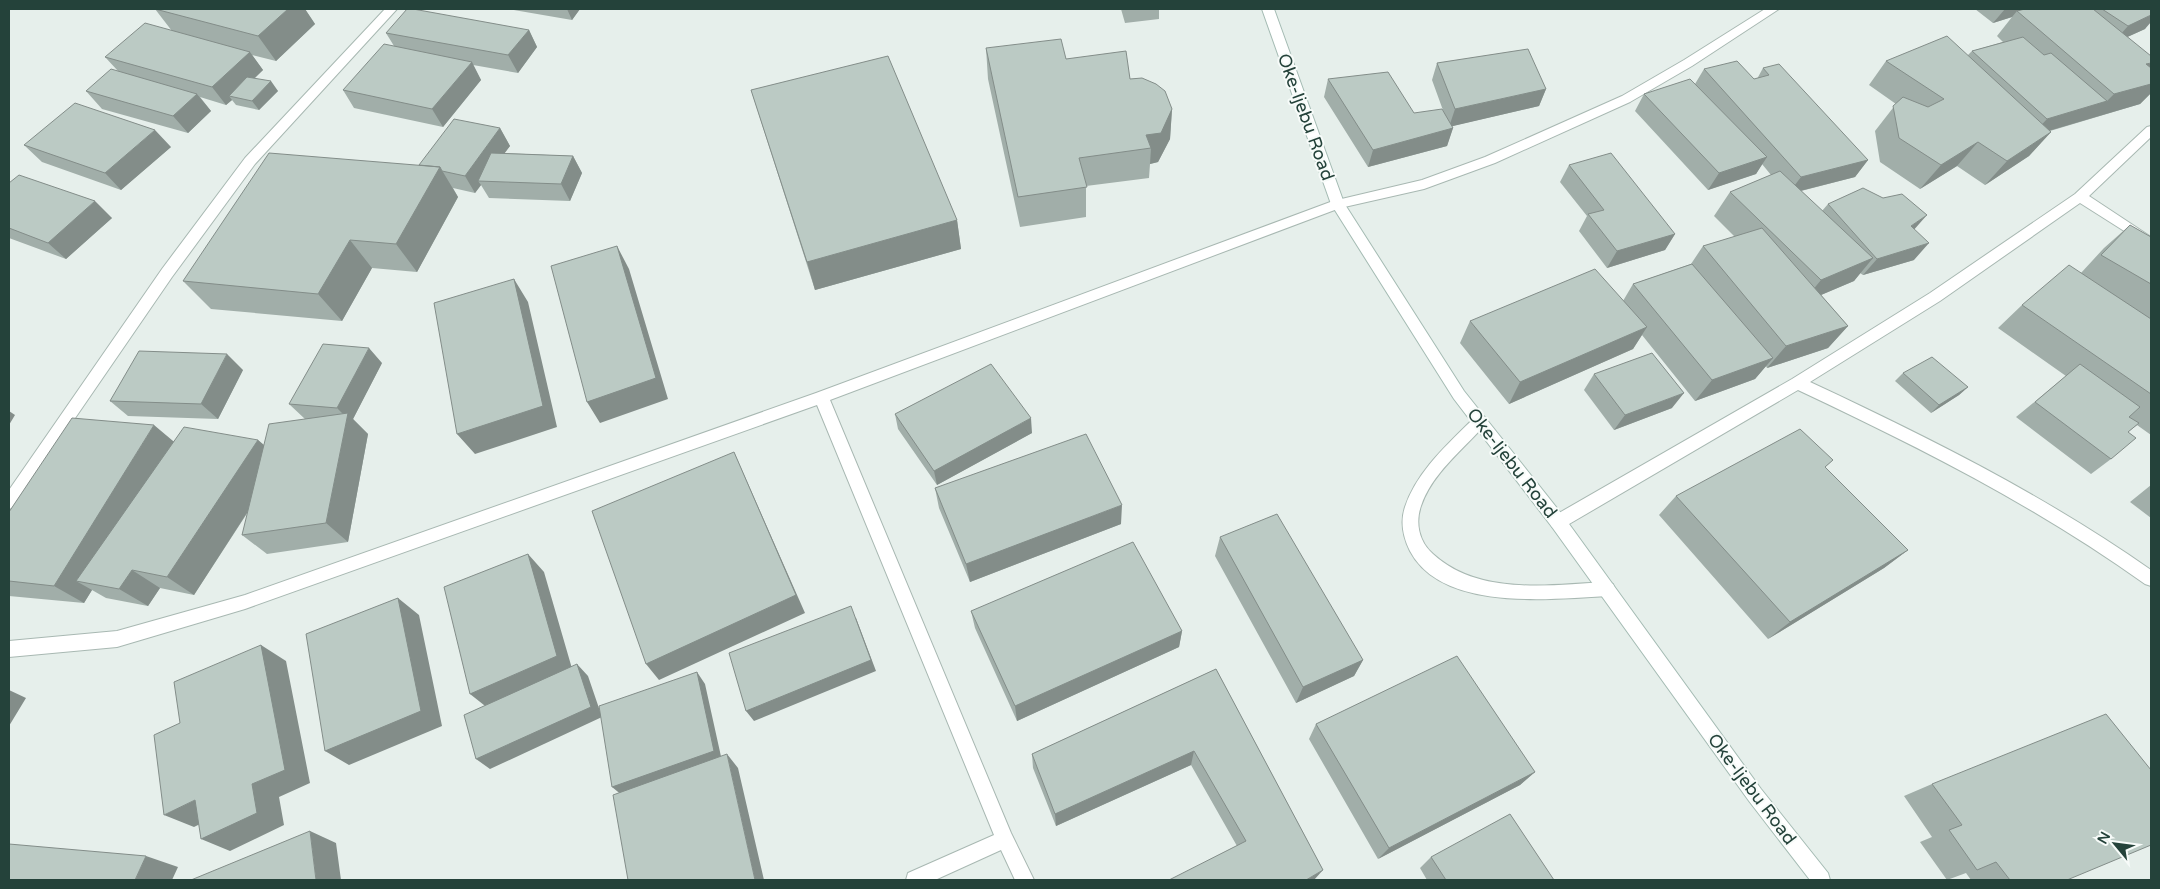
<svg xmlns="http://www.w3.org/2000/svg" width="2160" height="889" viewBox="0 0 2160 889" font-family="'Varela Round',sans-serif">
<rect width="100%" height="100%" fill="#e6efeb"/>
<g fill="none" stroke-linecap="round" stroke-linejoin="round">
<!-- service casing -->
<g stroke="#a8b8b2" stroke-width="2">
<path id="service" d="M1479,416L1484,418L1486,422L1484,426C1462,450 1431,475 1421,506C1415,523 1419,542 1433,554C1479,596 1549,585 1607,582L1613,584L1615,589L1613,594L1607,596C1551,599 1442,612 1410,551C1403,537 1400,522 1405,507C1417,471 1448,444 1474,418Z"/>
</g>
<!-- minor casing -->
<g stroke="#a8b8b2" stroke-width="2">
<path id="minor" d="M385,9H397L255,164L172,277L14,507L9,509V490L162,269L245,158Z
M1765,9H1779L1692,66L1630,102L1495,163L1424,189L1340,208L830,400L1011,833L1034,880H1015L1001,850L935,880H906L908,873L994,835L817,405L245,609L117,647L9,657V641L117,631L245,595L816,393L1333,201L1422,180L1485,157L1622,96L1684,60Z
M2151,126V137L2089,196L2151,237V248L2080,203L1940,301L1810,382C1928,437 2044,495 2151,570V586L2145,584C2034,505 1921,448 1798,390L1564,527L1558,529L1552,527L1550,522L1552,517L1792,379L1930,293L2075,194L2147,127Z"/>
</g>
<!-- secondary casing -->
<g stroke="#a4bbb3" stroke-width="2">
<path id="secondary" d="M1262,9H1274L1344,203L1464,391L1564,517L1761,789L1828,873L1830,880H1810L1749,801L1552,527L1454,399L1331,204Z"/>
</g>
<!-- service -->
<use href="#service" fill="#fff" fill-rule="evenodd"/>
<!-- minor -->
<use href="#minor" fill="#fff" fill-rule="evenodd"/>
<!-- secondary -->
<use href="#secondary" fill="#fff" fill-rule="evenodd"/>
</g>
<!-- wall -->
<path fill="#a1aea9" d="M155,9H305L315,24L276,61L252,55L263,70L255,78L278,91L259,110L236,105L232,100L226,105L200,97L211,111L188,133L102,109L86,91L118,71L105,57L172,31Z
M508,9H580L572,20Z
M1121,9H1159V19L1125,23Z
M1975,9H2151L2145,29L2127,37L2151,68V93L2140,104L2050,131L2051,132L2029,156L1985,185L1957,166L1920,189L1880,162L1875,131L1896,104L1869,85L1886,61L1968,55L1972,51L2003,42L1997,36L2012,17L1993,23Z
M529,30L537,47L518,73L473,65L481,80L443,127L354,108L343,90L394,46L386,33Z
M986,48L1130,79L1172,109L1170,139L1158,162L1150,164L1149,178L1086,186V217L1020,227L988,79Z
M1437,63L1546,89L1539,106L1452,126L1453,128L1447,146L1368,167L1324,97L1328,79L1414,113H1444L1432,80Z
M1763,68L1868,160L1855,177L1801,191L1822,211L1828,204L1914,229V260L1863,275L1860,273L1854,281L1821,295L1848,326L1828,348L1767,368L1766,366L1755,379L1695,401L1642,335L1633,349L1509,404L1460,343L1470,321L1623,301L1633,284L1691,264L1703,246L1735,237L1714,216L1730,192L1771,175L1762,164L1756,174L1708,190L1635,111L1644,94L1695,84L1704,69L1754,79H1757Z
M751,90L957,220L961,249L815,290Z
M500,128L510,146L504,153L573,156L582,173L570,201L489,198L481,185L475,193L453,188L458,197L417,272L372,268L342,321L211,309L183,281L419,165Z
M24,145L171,147L121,190L42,162Z
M1569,165L1675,234L1665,250L1607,268L1579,231L1587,216L1560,182Z
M9,183L112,218L66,259L9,238Z
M2130,225L2151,237V435L2137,425L2128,432L2111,459L2091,474L2016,417L2066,376L1998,328L2022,305L2081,273L2104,248Z
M382,363L353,419L368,434L348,542L267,554L242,535L248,512L194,595L160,588L148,606L106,598L92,590L84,603L9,596V512L174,441L258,440L264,445L305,419L289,404Z
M243,370L218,419L128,416L110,401Z
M1903,373L1968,387L1959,395L1931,413L1895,381Z
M1594,374L1672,408L1614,430L1584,390Z
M895,414L1032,433L937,485L898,429Z
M1833,460L1825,467L1908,550L1884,568L1768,639L1659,515L1676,496Z
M2151,485V518L2130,502Z
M935,488L1121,524L970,582L939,508Z
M1220,537L1363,660L1354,676L1296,703L1215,556Z
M971,611L1182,631L1179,647L1017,721L975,628Z
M1216,669L1323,870L1237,846L1191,765L1056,826L1033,768L1032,754Z
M1316,724L1535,772L1520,785L1378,859L1309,739Z
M1932,784L2067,880H1971L1966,873L1947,880L1920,842L1932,837L1904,796Z
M1431,857L1554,880H1427L1420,868Z"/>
<!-- shaded-wall -->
<path fill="#838d89" d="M288,9H305L315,24L276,61L258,36Z
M567,9H580L572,20Z
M2005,9H2035L2017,11L2012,17L1993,23Z
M2151,15V22L2145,29L2112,44L2128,26Z
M529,30L537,47L518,73L508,55Z
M250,52L263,70L234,97L229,96L232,100L226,105L212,87Z
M472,62L481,80L443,127L432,109Z
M2151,63V67L2133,86L2146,64Z
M271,81L278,91L259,110L252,101Z
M2151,84V93L2140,104L2031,136L2047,119L2107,101L2114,94Z
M1546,89L1539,106L1449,127L1455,109Z
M197,94L211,111L188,133L173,116Z
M1172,109L1170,139L1158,162L1150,164L1151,148L1146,135Z
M500,128L510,146L484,181H478L481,185L475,193L465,176Z
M1453,128L1447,146L1368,167L1373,150Z
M155,130L171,147L121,190L105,173Z
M2051,132L2029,156L1985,185L2007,161Z
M1978,142L1957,166L1920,189L1941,165Z
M573,156L582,173L570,201L561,184Z
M1767,157L1756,174L1708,190L1719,173Z
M1868,160L1855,177L1788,194L1801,177Z
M440,167L458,197L417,272L396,244Z
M95,201L112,218L66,259L48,243Z
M1927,215L1912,232L1911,226Z
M957,220L961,249L815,290L807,262Z
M1675,234L1665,250L1607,268L1617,251Z
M350,240L372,268L342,321L318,294Z
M1929,243L1914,260L1863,275L1877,259Z
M617,246L629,269L668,399L600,423L587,402Z
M1873,258L1854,281L1802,303L1821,280Z
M514,279L528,302L557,427L475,454L457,434Z
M1848,326L1828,348L1767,368L1786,346Z
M1647,327L1633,349L1509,404L1520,382Z
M369,348L382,363L353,419L368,434L348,542L326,523L347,418L337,408Z
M227,354L243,370L218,419L201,404Z
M1773,358L1755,379L1695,401L1712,380Z
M1968,387L1959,395L1931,413L1939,405Z
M1684,393L1672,408L1614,430L1625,415Z
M9,411L15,415L9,425Z
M1031,418L1032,433L937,485L934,471Z
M154,425L179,446L76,581L92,590L84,603L54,586Z
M258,440L281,460L194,595L167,577Z
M734,452L805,613L659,680L646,664Z
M1122,505L1121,524L970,582L966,564Z
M1908,550L1884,568L1768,639L1790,622Z
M528,554L544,572L573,672L489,709L470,694Z
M132,570L160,588L148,606L119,589Z
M398,598L419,615L442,726L349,765L325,751Z
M856,618L876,671L754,721L746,711Z
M1182,631L1179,647L1017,721L1015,706Z
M261,645L286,661L310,783L279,797L284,825L230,851L201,839L252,784Z
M1363,660L1354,676L1296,703L1303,687Z
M577,664L588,676L602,717L490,769L476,759Z
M697,672L705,684L722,761L623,796L612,787Z
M9,690L26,698L9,726Z
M1194,751L1191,765L1056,826L1055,814Z
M727,754L738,768L764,880H755Z
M1535,772L1520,785L1378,859L1389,848Z
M195,800L224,812L194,827L164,815Z
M310,831L336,843L341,880H316Z
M146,856L178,867L172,880H135Z
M1323,870L1314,880H1306Z"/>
<!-- building -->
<path fill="#bbcac4" stroke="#838d89" d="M155,9H288L258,36Z
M407,9H413L529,30L508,55L386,33Z
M2025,9H2093L2151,56V63L2146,64L2151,68V84L2114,94L2017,11Z
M2102,9H2151V15L2128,26Z
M145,23L250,52L212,87L105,57Z
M1947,36L2051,132L2007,161L1978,142L1941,165L1899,138L1893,106L1903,97L1928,107L1944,99L1886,61Z
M2023,37L2044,55L2051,53L2107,101L2047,119L1972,51Z
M1061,39L1066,59L1126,51L1130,79L1142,78L1156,84L1165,91L1172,109L1161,133L1146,135L1151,148L1079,158L1087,187L1018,197L986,48Z
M384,44L472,62L432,109L343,90Z
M1528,49L1546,89L1455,109L1437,63Z
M888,56L957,220L807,262L751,90Z
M1737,61L1754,79L1769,75L1763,68L1779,64L1868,160L1801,177L1704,69Z
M111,69L197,94L173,116L86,91Z
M1388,72L1414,113L1442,109L1453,128L1373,150L1328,79Z
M247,77L271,81L252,101L229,96Z
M1690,79L1767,157L1719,173L1644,94Z
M75,103L155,130L105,173L24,145Z
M454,119L500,128L465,176L442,171L440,167L419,165Z
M269,153L440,167L396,244L350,240L318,294L183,281Z
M491,153L573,156L561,184L478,181Z
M1611,153L1675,234L1617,251L1588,214L1604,210L1569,165Z
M1780,171L1873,258L1821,280L1730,192Z
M19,175L95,201L48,243L9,228V183Z
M1863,188L1883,198L1902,194L1927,215L1911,226L1929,243L1877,259L1828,204Z
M2130,225L2151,237V284L2101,255Z
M1762,228L1848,326L1786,346L1703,246Z
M617,246L656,378L587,402L551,266Z
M1692,264L1773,358L1712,380L1633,284Z
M2069,265L2151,319V394L2022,305Z
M1595,269L1647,327L1520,382L1470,321Z
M514,279L543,406L457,434L434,303Z
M323,344L369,348L337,408L289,404Z
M139,351L227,354L201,404L110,401Z
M1652,353L1684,393L1625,415L1594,374Z
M1932,357L1968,387L1939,405L1903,373Z
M991,364L1031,418L934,471L895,414Z
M2080,364L2140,407L2129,417L2139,423L2128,432L2136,438L2111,459L2035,402Z
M348,413L326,523L242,535L269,424Z
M72,418L154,425L54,586L9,581V512Z
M184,427L258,440L167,577L132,570L119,589L76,581Z
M1800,429L1833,460L1825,467L1908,550L1790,622L1676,496Z
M1086,434L1122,505L966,564L935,488Z
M734,452L796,595L646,664L592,511Z
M1277,514L1363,660L1303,687L1220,537Z
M1133,542L1182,631L1015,706L971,611Z
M528,554L557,656L470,694L444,587Z
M398,598L421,711L325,751L306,634Z
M851,606L871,660L746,711L729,653Z
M261,645L285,770L252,784L257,813L201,839L195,800L164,815L154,735L180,723L174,682Z
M1457,656L1535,772L1389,848L1316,724Z
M577,664L591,707L476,759L464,715Z
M1216,669L1323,870L1306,880H1169L1246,841L1194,751L1055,814L1032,754Z
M697,672L714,751L612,787L599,706Z
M2106,714L2151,770V845L2067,880H2010L1996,862L1977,870L1949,830L1962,825L1932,784Z
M727,754L755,880H628L613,795Z
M1510,814L1554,880H1446L1431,857Z
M310,831L316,880H191Z
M9,844L146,856L135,880H9Z"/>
<g text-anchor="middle" stroke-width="4" stroke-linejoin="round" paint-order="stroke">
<!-- street labels -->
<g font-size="18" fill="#24423a" stroke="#f7fbf9">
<text transform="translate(1306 117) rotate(70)" y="6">Oke-Ijebu Road</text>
<text transform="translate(1512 463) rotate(52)" y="6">Oke-Ijebu Road</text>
<text transform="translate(1752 789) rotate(53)" y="6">Oke-Ijebu Road</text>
</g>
</g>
<!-- border -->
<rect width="2160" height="889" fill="none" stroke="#24423a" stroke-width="20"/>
<!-- north arrow -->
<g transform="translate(2115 844) rotate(299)" stroke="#f7fbf9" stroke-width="4" paint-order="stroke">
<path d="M0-4L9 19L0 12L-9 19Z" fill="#24423a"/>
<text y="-8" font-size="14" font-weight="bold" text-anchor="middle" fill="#24423a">N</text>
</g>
</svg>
